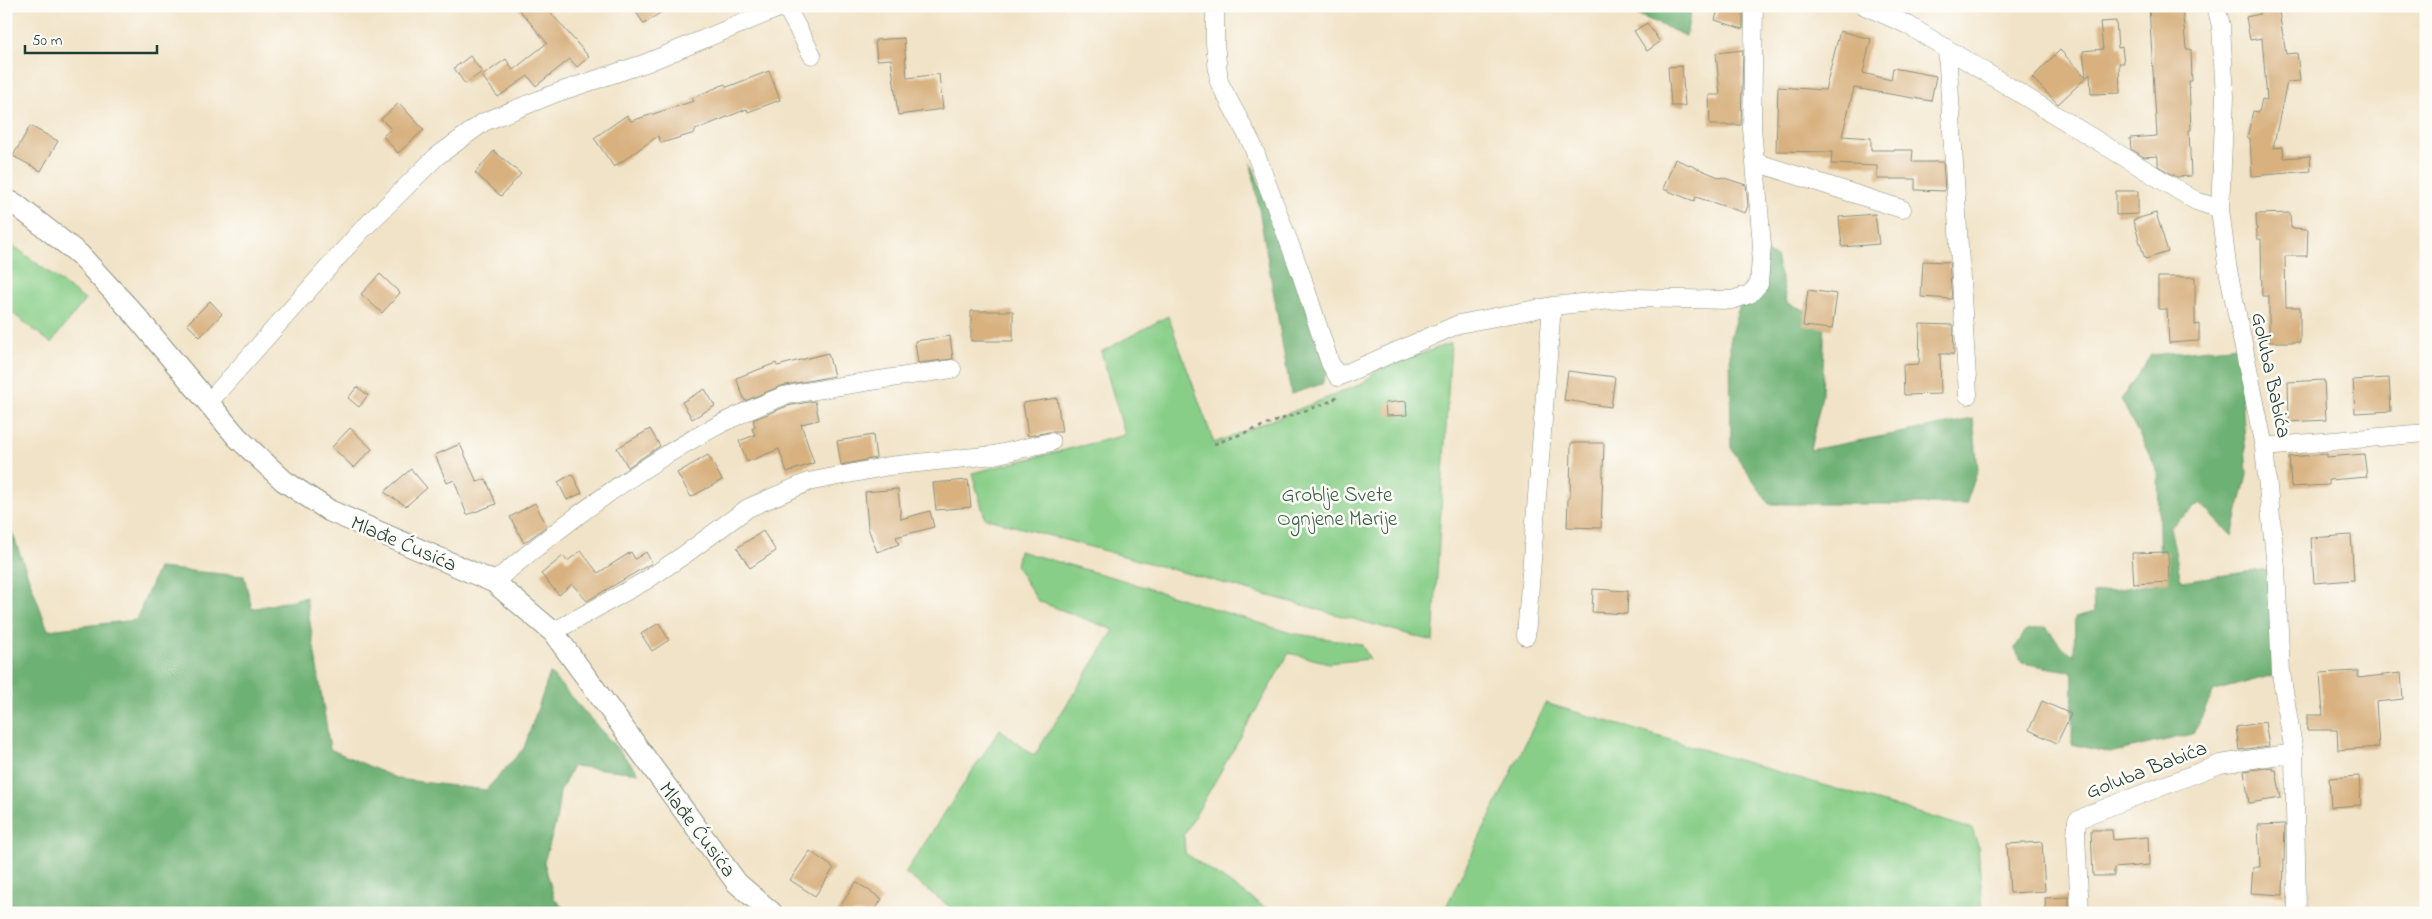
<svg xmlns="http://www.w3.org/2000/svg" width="2432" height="919" viewBox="0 0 2432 919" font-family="'Indie Flower',sans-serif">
<rect width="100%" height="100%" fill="#fdfcf7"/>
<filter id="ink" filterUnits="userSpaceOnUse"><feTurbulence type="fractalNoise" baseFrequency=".02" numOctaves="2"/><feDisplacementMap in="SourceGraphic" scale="10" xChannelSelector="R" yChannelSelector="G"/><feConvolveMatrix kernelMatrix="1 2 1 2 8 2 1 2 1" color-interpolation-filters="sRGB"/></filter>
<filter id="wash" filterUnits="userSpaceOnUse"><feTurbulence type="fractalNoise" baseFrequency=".0096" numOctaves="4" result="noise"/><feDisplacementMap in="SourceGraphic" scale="20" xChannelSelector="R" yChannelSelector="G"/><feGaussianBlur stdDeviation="1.12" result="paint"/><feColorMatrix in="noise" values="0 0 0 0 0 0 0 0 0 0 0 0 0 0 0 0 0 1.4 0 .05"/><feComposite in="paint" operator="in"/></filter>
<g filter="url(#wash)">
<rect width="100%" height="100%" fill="#f1e3c7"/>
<!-- green -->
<path fill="#88ce88" stroke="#54865e" d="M6,240L85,300L51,343L6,308Z
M1168,316L1214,443L1364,383L1375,371L1451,343L1433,641L985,518L972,473L1125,435L1101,352Z
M1019,551L1119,579L1291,633L1361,644L1370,659L1329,663L1289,653L1184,835L1185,853L1273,913H958L905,873L1000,729L1034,756L1114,630L1038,601L1016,566Z
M1545,703L1972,829L1978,845L1983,913H1443Z"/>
<!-- forest -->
<path fill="#6eb174" stroke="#467754" d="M1618,6H1692L1686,36Z
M1251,163L1330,363L1322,384L1291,394Z
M1757,248L1776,257L1787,303L1825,318L1822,395L1810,450L1973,419L1978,469L1966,504H1769L1731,448L1730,337Z
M2239,346L2247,475L2232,536L2200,503L2170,527L2181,581L2276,568L2281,673L2214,691L2193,734L2110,753L2072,744L2073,676L2068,671L2022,663L2015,648L2026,630L2046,627L2062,647L2074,655L2075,617L2094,612L2093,593L2160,583L2158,472L2121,399L2151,355Z
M6,516L48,630L136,620L158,568L244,576L252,609L306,597L330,749L398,779L486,790L524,748L550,673L639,773L573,766L560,792L556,822L544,862L554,898L568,913H6Z"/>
<g id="blocks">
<!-- building -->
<path fill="#d8b17f" d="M516,6H545L589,57L577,67L570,59L536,86L528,76L498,97L482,76L506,59L513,70L547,43Z
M632,6H670L644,24Z
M1719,6H1743V29L1715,20Z
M2182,6L2186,49H2191L2192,81H2189L2191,130H2189L2191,176L2177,177L2158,166V156L2144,157L2131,149L2130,138L2157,136L2149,7Z
M2259,6H2278L2286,54L2297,53L2300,81L2287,82L2273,148L2283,147L2284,158L2310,156L2311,171L2252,176L2250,138H2247L2253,111L2259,112L2262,99L2267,100L2262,38L2250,40L2246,17L2260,14Z
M2116,21L2118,48L2122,47L2124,63H2119L2120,93L2091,94L2090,74L2058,104L2032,78L2060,50L2086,77L2083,51L2103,49L2100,22Z
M1647,23L1660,42L1647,51L1634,31Z
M1840,31L1871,39L1863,73L1891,80L1893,68L1936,76L1931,101L1854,88L1842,136L1871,138V150H1913L1912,162H1943L1945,191L1915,190V179H1877V166L1831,164L1832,152L1776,151L1778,87L1825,90Z
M904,38L907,78L939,74L943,109L898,115L891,59L877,60L875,40Z
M1743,50L1741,125H1710L1709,95H1720L1716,53Z
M470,56L482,72L465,84L454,68Z
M1682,66L1685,106H1671L1668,67Z
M769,71L780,100L748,112L747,109L695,130V133L661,143L658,136L614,167L594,138L627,115L631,121L694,101L692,98L725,84L727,87Z
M399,103L424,130L398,153L383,136L391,129L381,119Z
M30,126L58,141L41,171L13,156Z
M494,151L521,174L501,196L475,173Z
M1675,159L1721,178V177L1746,185L1748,206L1745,213L1696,197L1694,201L1663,189Z
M2116,191H2138V214L2116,215Z
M2156,213L2168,252L2145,259L2133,220Z
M2290,213L2291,228L2308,229L2307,256H2285L2286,307H2300V342H2269V296H2262L2261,239H2257L2256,214Z
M1875,214L1879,244L1842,247L1839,217Z
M1923,261L1949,262L1952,299L1921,297Z
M380,274L400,293L382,313L361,294Z
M2158,277H2195V325L2199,324V341L2169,343L2167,309H2158Z
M1808,290L1837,294L1832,329L1803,326Z
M210,301L222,314L200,337L187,324Z
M971,311H1013V341H971Z
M1920,324L1953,325L1954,354H1940L1941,394L1904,395L1903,365L1919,364Z
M950,336L953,359L918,363L915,341Z
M828,353L834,376L781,386L745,401L736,378L776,363L777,366Z
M1568,371L1615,377L1611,407L1564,400Z
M2389,378L2391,411L2355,413L2353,380Z
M2324,380L2326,420L2289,422L2288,382Z
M357,387L368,395L359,407L348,398Z
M705,389L715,406L692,419L682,402Z
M1057,398L1062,432H1049L1028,436L1023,403Z
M815,401L819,420L801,424L814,463L787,472L779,449L747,462L739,441L755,435L752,429L755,427L753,420L787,406Z
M1406,401L1407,415L1386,416L1385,403Z
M350,428L372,449L354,468L332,447Z
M650,429L660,446L628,467L617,448Z
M873,435L876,458L841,465L837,441Z
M1571,443H1604L1601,528L1567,527L1568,498H1570Z
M460,444L477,482L486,479L496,504L467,515L454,480L447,483L435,455Z
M2327,454V457L2364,454L2367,477L2329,480V485L2291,487L2289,457Z
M708,455L722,480L691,497L677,473Z
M411,469L427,488L406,506L384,492Z
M572,474L582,493L567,500L558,482Z
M968,480L971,507L936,510L933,483Z
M898,489L901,519L930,511L934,527L896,537L899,544L877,552L868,528L865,492Z
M535,503L547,526L524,543L510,517Z
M763,531L776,551L750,568L737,548Z
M2351,535L2354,580L2314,583L2311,538Z
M581,551L598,573L631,552L635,559L646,552L652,563L587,601L572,584L559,595L541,574L563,556L567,561Z
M2168,552L2169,582L2134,584L2132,553Z
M1593,589L1628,591L1627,614L1592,612Z
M659,623L669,640L652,651L641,634Z
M2358,671V678L2401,673L2403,699L2376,702L2379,747L2338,750L2337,730H2307V715H2323L2320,673Z
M2042,701L2071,714L2057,743L2029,730Z
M2265,722L2269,746L2239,750L2236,727Z
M2273,767V770H2276L2281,798L2249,803L2244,771Z
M2359,776L2361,805L2331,807L2329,778Z
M2285,824L2283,895L2251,893L2253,867H2260L2258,825Z
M2091,830H2112L2113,840L2148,837L2149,865L2114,868V876H2093Z
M2042,842L2045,891L2010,893L2007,844Z
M810,851L834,868L815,896L790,880Z
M856,882L882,899L873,913H836Z
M2069,897V913H2046L2045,898Z"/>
</g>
</g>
<g filter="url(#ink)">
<use href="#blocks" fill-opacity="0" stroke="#88907e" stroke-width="1"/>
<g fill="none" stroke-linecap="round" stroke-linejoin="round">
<!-- minor casing -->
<g stroke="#88907e" stroke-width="19">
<path id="minor" d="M1215,6V43L1219,82L1252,144L1301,274L1330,363L1338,377L1459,324L1552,306L1631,298L1732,300L1750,294L1759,284L1762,245L1752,128L1754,6
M1865,6L1908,25L2196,201L2220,209
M2216,6L2221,26L2225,97L2220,209L2227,265L2264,447L2276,568L2281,673L2294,753L2297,913
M1947,49L1968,395
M1755,162L1902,209
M208,403L360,232L436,157L484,122L556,93L646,63L779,8L785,9L790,14L812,55
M2264,447L2426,433
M494,582C575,514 684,432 784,396C798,392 814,391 828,388C869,381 911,375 952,369
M553,632L645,581L684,555L748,508L808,482L889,466L994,455L1051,442
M1526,636L1552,306
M2080,913L2076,836L2077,821L2090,814L2220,764L2294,753"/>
</g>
<!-- tertiary casing -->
<g stroke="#88907e" stroke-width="23">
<path id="tertiary" d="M6,200L15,204L79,254L135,315L237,437L284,481L330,511L494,582L553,632L737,883L772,913"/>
</g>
<!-- path -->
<path stroke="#88907e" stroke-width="3" stroke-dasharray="4 4" stroke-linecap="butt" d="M1214,444L1334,400L1338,393"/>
<!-- minor -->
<use href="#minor" stroke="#fff" stroke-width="18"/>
<!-- tertiary -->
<use href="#tertiary" stroke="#fff" stroke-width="21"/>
</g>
</g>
<g text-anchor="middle" stroke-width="5" stroke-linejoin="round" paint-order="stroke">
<!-- street labels -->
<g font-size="21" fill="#1f3d34" stroke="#fdfcf7">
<text transform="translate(2272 375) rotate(78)" y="7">Goluba Babića</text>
<text transform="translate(404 543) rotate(23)" y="7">Mlađe Ćusića</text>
<text transform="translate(2146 769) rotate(-21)" y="7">Goluba Babića</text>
<text transform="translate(698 829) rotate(53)" y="7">Mlađe Ćusića</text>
</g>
<!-- park labels -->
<g font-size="21" fill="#396149" stroke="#fdfcf7">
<text x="1337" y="501">Groblje Svete<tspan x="1337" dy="24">Ognjene Marije</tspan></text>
</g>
</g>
<!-- margin -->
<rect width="2432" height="919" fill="none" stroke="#fdfcf7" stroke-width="25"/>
<!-- scale -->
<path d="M25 45v8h132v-8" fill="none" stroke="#1f3d34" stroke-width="2.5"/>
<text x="32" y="45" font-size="15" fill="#1f3d34" stroke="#fdfcf7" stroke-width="4" paint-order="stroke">50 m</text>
</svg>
